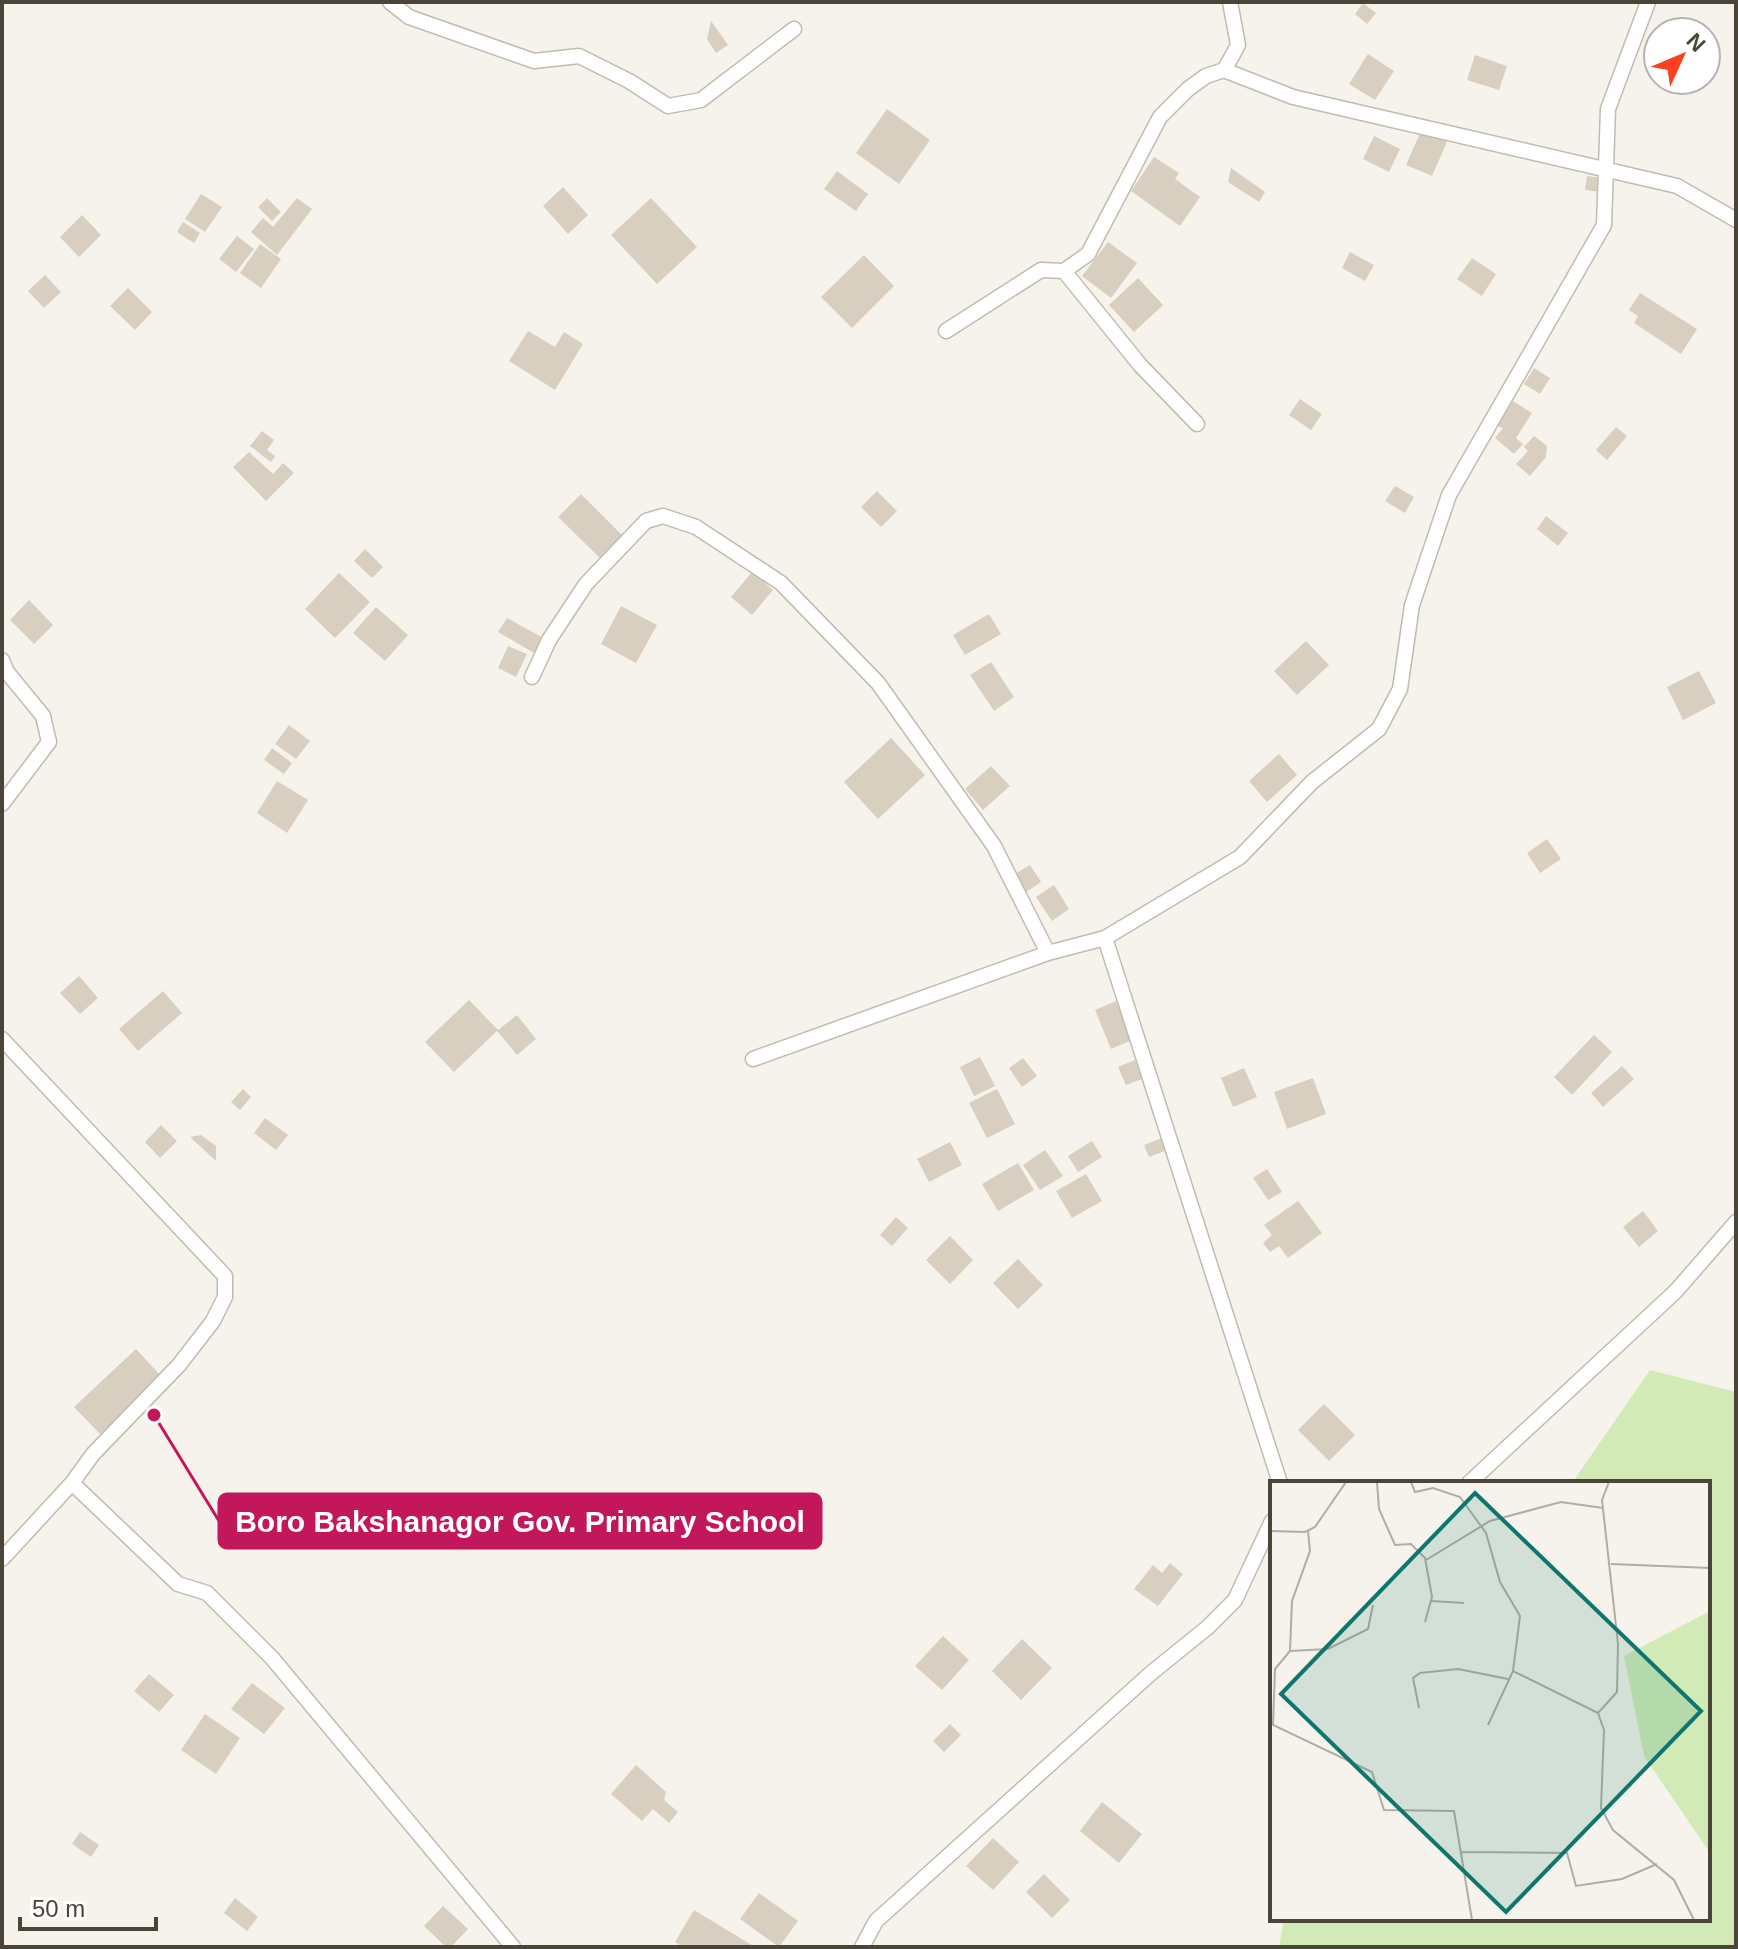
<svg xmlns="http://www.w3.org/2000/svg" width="1738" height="1949" viewBox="0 0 1738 1949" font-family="Helvetica,sans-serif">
<rect width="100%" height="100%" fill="#f6f3ec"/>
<!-- green -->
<path fill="#d2eab5" d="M1650,1370L1736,1392V1947H1279L1284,1919H1708V1483H1572Z"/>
<!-- building -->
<path fill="#d8cfc1" d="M1363,3L1376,13L1367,24L1355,14Z
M711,21L728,45L716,53L707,39Z
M1368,54L1394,71L1375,100L1349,84Z
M1475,55L1507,66L1499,90L1467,80Z
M887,109L930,140L899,184L856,153Z
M1421,131L1447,142L1432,176L1406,165Z
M1374,136L1400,149L1389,172L1363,159Z
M1154,157L1179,173L1175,179L1200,197L1180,226L1131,191Z
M1231,168L1265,192L1259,202L1228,182Z
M837,171L868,194L856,211L824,189Z
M1587,176L1603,178L1601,192L1585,190Z
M563,187L588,215L568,234L543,206Z
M201,194L222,207L205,232L185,219Z
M267,198L281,212L272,221L258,207Z
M297,198L312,209L277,255L251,232L263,218L273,227Z
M651,198L697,247L657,284L611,235Z
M82,215L101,235L79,257L60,237Z
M183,222L200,233L194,243L177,232Z
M237,236L254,249L236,272L219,259Z
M1108,242L1137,263L1111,298L1082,276Z
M260,244L281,259L261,288L240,273Z
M1350,252L1374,265L1365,281L1342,268Z
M864,255L894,286L852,328L821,297Z
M1472,258L1496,274L1482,296L1457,279Z
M45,275L61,292L44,308L28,291Z
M1138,278L1163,305L1134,332L1109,305Z
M128,288L152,312L135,330L110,306Z
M1640,293L1697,329L1681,354L1634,323L1638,316L1629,310Z
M528,331L555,347L564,332L583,344L555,390L509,361Z
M1534,368L1550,378L1540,394L1524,384Z
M1300,399L1322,414L1311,430L1289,415Z
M1513,401L1532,413L1516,438L1523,444L1514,454L1495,438L1503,428L1497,426Z
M1616,427L1627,436L1607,460L1596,450Z
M262,431L274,440L267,450L275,456L271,462L250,446Z
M1534,436L1547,446L1546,457L1530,476L1516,464L1528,451L1524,447Z
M249,452L273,474L283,463L294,473L266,501L233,467Z
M1395,486L1414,497L1405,513L1385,501Z
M877,491L897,511L881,527L861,507Z
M581,494L622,535L600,558L558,517Z
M1546,516L1568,533L1558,546L1537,529Z
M365,549L383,567L372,578L354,561Z
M752,572L773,590L752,615L731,597Z
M339,573L370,602L335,638L305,609Z
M29,600L53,625L34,644L10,620Z
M621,606L657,625L636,663L601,644Z
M376,607L408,635L385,661L353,633Z
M989,614L1001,634L965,655L953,635Z
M507,618L543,638L534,653L498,632Z
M1306,641L1329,665L1297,695L1274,671Z
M508,646L527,654L516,677L498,668Z
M991,662L1014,697L994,711L970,675Z
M1699,671L1716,703L1683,720L1667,687Z
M289,725L310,741L296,759L275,744Z
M891,738L925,775L878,819L844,782Z
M272,748L292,763L284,774L264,760Z
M1279,754L1297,775L1267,802L1249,781Z
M991,766L1010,786L983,810L965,789Z
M277,781L308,800L287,833L257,813Z
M1547,839L1561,859L1540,873L1527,853Z
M1030,865L1041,882L1026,892L1015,874Z
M1054,885L1069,909L1052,921L1036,897Z
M79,976L98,998L80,1014L60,993Z
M163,991L182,1013L138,1051L119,1029Z
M469,1000L498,1030L454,1072L425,1042Z
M1116,1001L1132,1040L1111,1049L1095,1010Z
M517,1015L536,1039L517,1055L497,1031Z
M1594,1035L1612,1052L1572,1095L1554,1077Z
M980,1057L995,1086L974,1096L960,1067Z
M1023,1058L1037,1076L1022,1087L1009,1068Z
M1135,1060L1142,1079L1126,1085L1118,1067Z
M1622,1066L1634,1079L1603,1107L1591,1093Z
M1244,1068L1257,1097L1233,1107L1221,1078Z
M1313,1078L1326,1114L1287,1129L1274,1092Z
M243,1089L251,1097L240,1110L231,1102Z
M997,1089L1015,1124L987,1138L969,1103Z
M265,1118L288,1135L276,1150L254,1133Z
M161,1125L177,1141L160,1158L145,1142Z
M201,1135L216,1146V1161L190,1137Z
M1162,1138L1167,1150L1149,1157L1144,1145Z
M1092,1141L1102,1157L1078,1172L1068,1156Z
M950,1142L962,1165L929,1182L917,1159Z
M1045,1150L1063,1176L1040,1190L1023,1165Z
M1018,1163L1034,1190L998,1211L982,1184Z
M1267,1169L1282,1192L1268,1200L1253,1178Z
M1086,1174L1102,1201L1072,1218L1056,1191Z
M1298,1201L1322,1233L1288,1258L1279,1246L1270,1252L1263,1243L1272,1235L1264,1225Z
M1643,1211L1658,1231L1639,1247L1623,1227Z
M896,1217L908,1228L892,1246L880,1235Z
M950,1236L973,1260L950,1284L926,1260Z
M1018,1259L1043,1285L1018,1309L993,1283Z
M136,1349L162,1377L100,1434L74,1407Z
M1324,1404L1355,1435L1329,1461L1298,1430Z
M1170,1563L1183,1574L1158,1606L1134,1589L1153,1565L1162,1573Z
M943,1636L969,1660L942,1690L915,1666Z
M1022,1639L1052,1668L1021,1700L992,1671Z
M149,1674L174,1695L159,1712L134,1691Z
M252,1683L285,1708L264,1734L231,1709Z
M205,1714L240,1738L216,1774L181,1750Z
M950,1724L961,1735L944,1752L933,1741Z
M636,1765L666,1792L664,1800L678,1812L669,1823L653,1809L642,1821L611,1794Z
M1102,1802L1142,1834L1119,1863L1080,1831Z
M80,1832L99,1845L91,1857L72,1844Z
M993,1838L1019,1862L993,1890L966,1866Z
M1044,1874L1070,1900L1052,1918L1026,1892Z
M759,1893L798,1921L779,1947L740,1919Z
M235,1898L258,1917L247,1931L224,1913Z
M443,1906L468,1929L451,1947H446L424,1926Z
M694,1910L755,1947H683L675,1942Z"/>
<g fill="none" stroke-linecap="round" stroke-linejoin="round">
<!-- minor casing -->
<g stroke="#c2bbae" stroke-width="17">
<path id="minor" d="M390,2L409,17L534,61L579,56L629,81L668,106L701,100L794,29
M1224,70L1293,97L1677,186L1736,220
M1064,271L1140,365L1197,424
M946,331L1041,270L1064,271L1088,254L1160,117L1188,89L1206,76L1224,70L1231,58L1238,45L1230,2
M2,660L7,672L43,716L49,742L2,804
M532,677L549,640L586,584L646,521L663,516L696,527L781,583L878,683L994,846L1048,953
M1105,938L1240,857L1312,782L1379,729L1400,689L1412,605L1449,495L1604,225L1608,109L1648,2
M2,1039L225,1276V1297L213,1321L179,1365L93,1454L72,1483L2,1559
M753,1059L1048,953L1105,938L1280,1483
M72,1483L178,1584L207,1593L272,1658L513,1947
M1469,1483L1676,1291L1736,1222
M862,1947L876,1921L1150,1674L1208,1627L1235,1600L1272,1521"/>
</g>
<!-- minor -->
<use href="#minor" stroke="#fff" stroke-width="14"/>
</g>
<!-- overview -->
<g transform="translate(1270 1481)">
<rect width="440" height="440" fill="#f6f3ec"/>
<path d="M440,130V372L374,275L354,175Z" fill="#d2eab5"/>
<path fill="none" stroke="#b2ada4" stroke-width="2" d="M107,1L109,28L125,64L141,63L155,77L162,116L155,141M141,1L145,11L163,7L190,16L216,52L230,101L250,135L243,190M339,1L332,19L348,163L347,211L328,232L334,249L331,327L343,349L404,399L424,439M0,50L35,51L45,46L76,1M38,50L40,70L22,120L20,170L5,188L3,244L102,291L114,329L184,330L202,439M156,79L220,40L291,21L333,27M341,83L440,87M161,120L194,122M20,170L58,168L98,148L103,124M149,227L143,197L150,192L188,188L238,198M218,244L243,190L328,232M191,371L297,372L306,405L352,398L387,383"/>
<path fill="#0f766e" fill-opacity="0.15" stroke="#0f766e" stroke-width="4" d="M205,12L431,230L236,431L11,213Z"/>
<rect width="440" height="440" fill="none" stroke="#4b4439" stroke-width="4"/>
</g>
<!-- callouts -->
<path fill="none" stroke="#c2185b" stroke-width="3" d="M154 1415L219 1521"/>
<circle fill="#c2185b" stroke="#fff" stroke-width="3" cx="154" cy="1415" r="8"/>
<rect fill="#c2185b" stroke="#c2185b" stroke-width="3" x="219" y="1494" width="602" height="54" rx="8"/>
<g font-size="30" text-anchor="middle" font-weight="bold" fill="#fff">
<text x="520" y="1532">Boro Bakshanagor Gov. Primary School</text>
</g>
<!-- border -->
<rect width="1738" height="1949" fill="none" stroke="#4b4439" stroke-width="8"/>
<!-- north arrow -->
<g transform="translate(1682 56) rotate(46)"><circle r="38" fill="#ffffff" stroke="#b7b4b0" stroke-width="2"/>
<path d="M0-6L14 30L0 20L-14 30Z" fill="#fc3f1d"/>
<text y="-12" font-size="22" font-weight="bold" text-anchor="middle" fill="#4b4439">N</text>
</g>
<!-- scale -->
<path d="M20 1917v12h136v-12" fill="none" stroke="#4b4439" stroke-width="4"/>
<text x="32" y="1917" font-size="24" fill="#4b4439" stroke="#ffffff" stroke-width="6" paint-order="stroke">50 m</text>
</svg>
